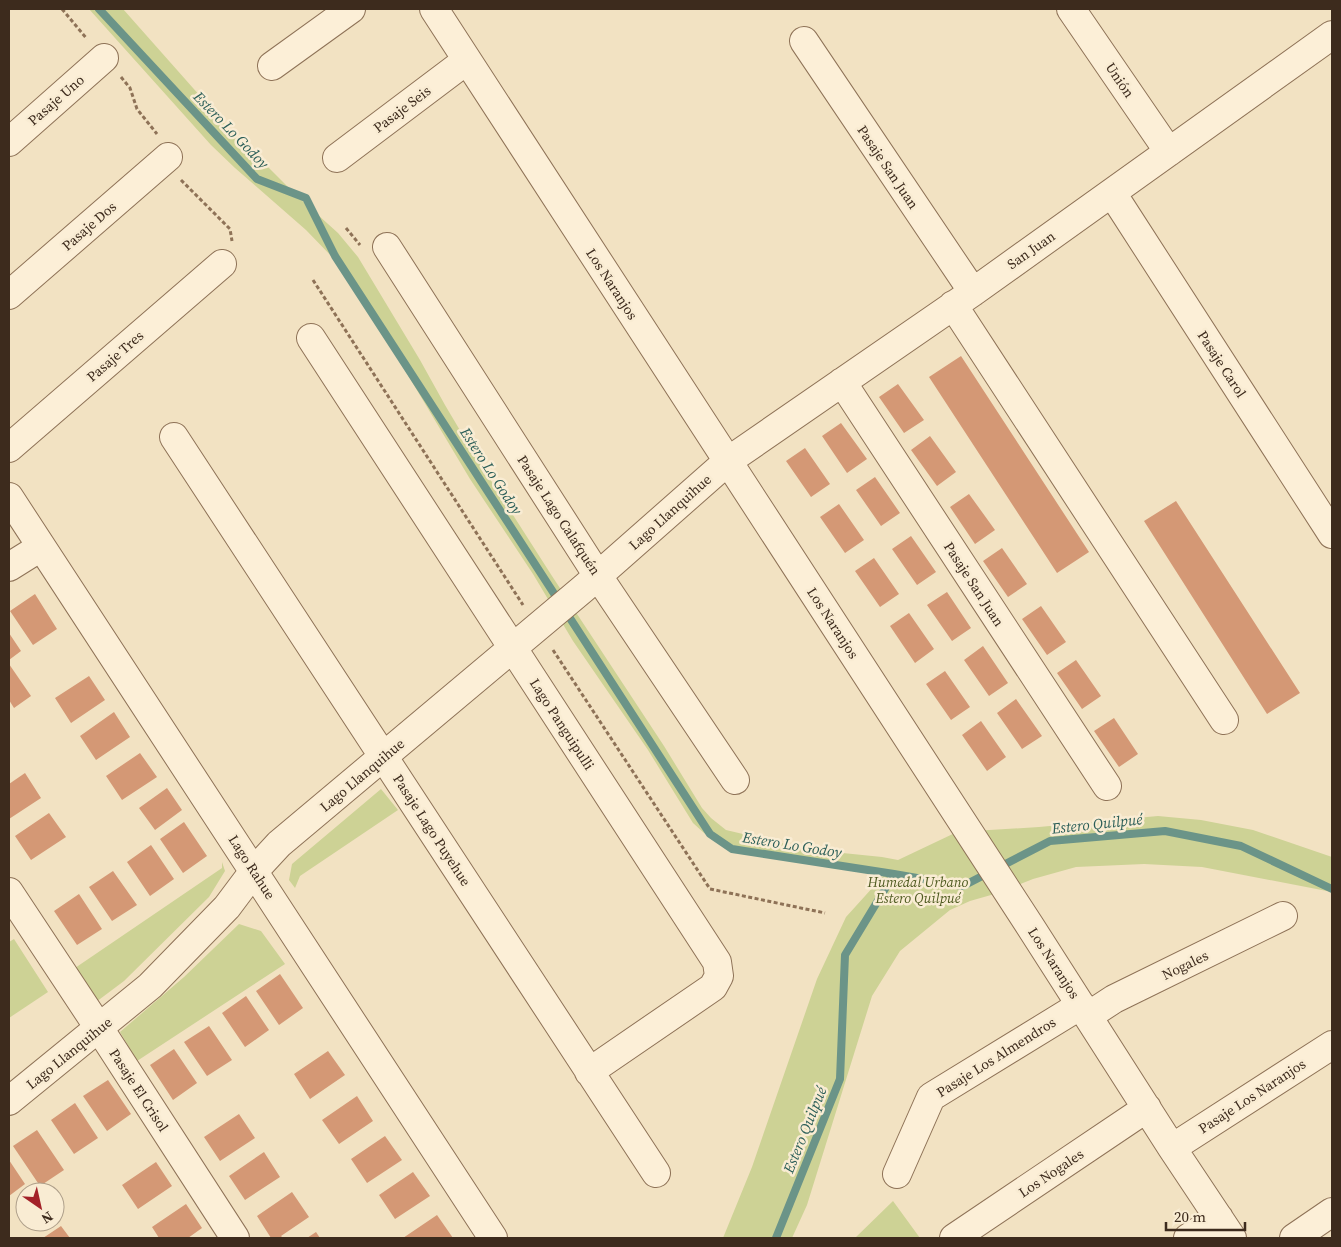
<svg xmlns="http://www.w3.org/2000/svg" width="1341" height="1247" viewBox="0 0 1341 1247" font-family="'Source Serif 4',serif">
<rect width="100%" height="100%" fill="#f2e2c2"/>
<!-- green -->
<path fill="#cdd295" d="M89,9H123L224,123L297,196L338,233L358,257L420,360L445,405L474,454L552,576L664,746L702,808L711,818L726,830L798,847L823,851L882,857L898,860L957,832L1039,827L1158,816L1201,820L1253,830L1332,857V892L1202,867L1144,864L1076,867L1033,879L998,893L970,901L950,910L900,951L872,996L807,1205L792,1238H723L752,1167L817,979L846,917L884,875L873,871L857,868L767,855L717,841L704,833L693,823L648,750L573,641L533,574L470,479L387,340L336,261L306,230L235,168L211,145Z
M381,789L398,810L300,876L295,888L289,880L292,864Z
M222,862L225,871L209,897L124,981L96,1002L75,968L222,868Z
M239,924L261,931L285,964L137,1061L120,1032L184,977Z
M14,939L48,992L9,1018V942Z
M893,1201L920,1238H855Z"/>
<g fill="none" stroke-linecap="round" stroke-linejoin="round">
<!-- stream -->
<path stroke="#6b9488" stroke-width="8" d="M99,9L257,179L306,198L335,256L710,834L732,849L894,874
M776,1238L840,1079L845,955L894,874L963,886L1050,841L1165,831L1241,846L1332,889"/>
</g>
<!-- building -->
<path fill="#d49875" d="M961,356L1089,552L1057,573L929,377Z
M898,384L924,420L904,433L879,397Z
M841,423L867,459L847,473L822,436Z
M930,436L956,472L937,486L911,450Z
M805,448L830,484L811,497L786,461Z
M875,477L900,513L881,526L856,490Z
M969,494L995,530L975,544L950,507Z
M1176,501L1300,693L1267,714L1144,521Z
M839,504L864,540L845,553L820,517Z
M911,536L936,572L917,585L892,549Z
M1002,548L1027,584L1008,597L983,561Z
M874,558L899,594L880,607L855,571Z
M947,592L971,628L952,641L927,605Z
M35,594L57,629L33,645L10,611Z
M1041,606L1066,642L1047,655L1022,619Z
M909,613L934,649L915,663L890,626Z
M9,633L21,651L9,660Z
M983,646L1008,683L989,696L964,660Z
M1076,660L1101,696L1082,709L1057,673Z
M9,664L31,696L14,708L9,700Z
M945,671L970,707L951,720L926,684Z
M89,676L105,700L71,723L55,698Z
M1016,699L1042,736L1022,749L997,713Z
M114,712L130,737L96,760L80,736Z
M1114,718L1138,754L1119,767L1094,731Z
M981,721L1006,757L987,771L962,735Z
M140,753L157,777L122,800L106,776Z
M25,773L41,798L9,819V784Z
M167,788L182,810L155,830L139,808Z
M49,813L66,837L31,860L15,836Z
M184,822L207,856L183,873L160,839Z
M151,845L174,879L150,896L127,862Z
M113,871L137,905L112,921L89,887Z
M79,894L102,929L77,945L54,911Z
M280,974L303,1008L279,1025L256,991Z
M246,996L269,1030L245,1047L222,1013Z
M209,1026L232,1060L207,1076L184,1042Z
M174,1049L197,1083L173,1100L150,1065Z
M328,1051L345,1075L310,1099L294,1074Z
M108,1080L131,1114L107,1131L83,1096Z
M357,1096L373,1121L339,1144L322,1120Z
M75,1103L98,1138L74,1154L51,1120Z
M239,1114L255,1138L220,1161L204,1137Z
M37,1130L64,1170L40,1186L13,1146Z
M385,1136L402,1160L367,1183L351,1159Z
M264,1152L280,1177L245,1200L229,1176Z
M9,1160L25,1184L9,1196Z
M156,1162L172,1186L138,1209L122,1185Z
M413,1172L430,1196L395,1219L379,1195Z
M292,1192L309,1217L281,1236L283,1238H271L257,1216Z
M186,1204L202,1228L188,1238H159L152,1227Z
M437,1215L453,1238H403Z
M61,1226L70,1238H43Z
M316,1232L320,1238H307Z"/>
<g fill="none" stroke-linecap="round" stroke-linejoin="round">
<!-- minor casing -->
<g stroke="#8e7257" stroke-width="30">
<path id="minor" d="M434,9L1030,926L1172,1148L1232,1238
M1071,9L1169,152
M804,41L973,292
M272,66L351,9
M9,142L104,58
M337,158L467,60
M1112,193L1332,534
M387,247L598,576L735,780
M9,295L168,157
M953,305L1224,720
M311,338L717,962L719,976L713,987L589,1072
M842,382L1107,786
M174,437L656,1173
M9,448L222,264
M9,497L493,1238
M9,567L41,547
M9,892L99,1028L235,1238
M1088,1016L1114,999L1283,916
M9,1101L150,986L227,907L254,871L279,844L584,588L728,461L973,292L1332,35
M1172,1148L1332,1045
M897,1174L931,1097L1081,1005
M954,1238L1147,1108
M1188,1238L1219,1218
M1294,1238L1332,1212"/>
</g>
<!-- path -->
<path stroke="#8e7257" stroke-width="3" stroke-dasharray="4 2.5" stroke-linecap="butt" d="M62,9L87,39
M121,77L130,88L137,109L157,134
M181,180L230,229L232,241
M346,228L360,245
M313,280L523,605
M553,650L710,889L825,913"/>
<!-- minor -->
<use href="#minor" stroke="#fcefd7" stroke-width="28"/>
</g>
<g text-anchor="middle" stroke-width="5" stroke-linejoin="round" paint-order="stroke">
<!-- street labels -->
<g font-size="14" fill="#3d2b1d" stroke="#f9ecd3">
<text transform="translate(1120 80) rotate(56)" y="5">Unión</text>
<text transform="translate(56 100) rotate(-41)" y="5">Pasaje Uno</text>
<text transform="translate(402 109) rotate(-37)" y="5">Pasaje Seis</text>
<text transform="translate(888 167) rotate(56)" y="5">Pasaje San Juan</text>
<text transform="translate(89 226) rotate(-41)" y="5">Pasaje Dos</text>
<text transform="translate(1031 250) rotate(-35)" y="5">San Juan</text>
<text transform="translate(612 284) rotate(57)" y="5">Los Naranjos</text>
<text transform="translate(115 356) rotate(-41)" y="5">Pasaje Tres</text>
<text transform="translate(1222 364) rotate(57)" y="5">Pasaje Carol</text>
<text transform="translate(670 512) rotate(-42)" y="5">Lago Llanquihue</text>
<text transform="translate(559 515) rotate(57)" y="5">Pasaje Lago Calafquén</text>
<text transform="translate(974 584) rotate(57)" y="5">Pasaje San Juan</text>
<text transform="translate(833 623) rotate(57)" y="5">Los Naranjos</text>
<text transform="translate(562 724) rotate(57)" y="5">Lago Panguipulli</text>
<text transform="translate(362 775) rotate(-40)" y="5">Lago Llanquihue</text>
<text transform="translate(432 830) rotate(57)" y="5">Pasaje Lago Puyehue</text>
<text transform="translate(252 867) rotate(57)" y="5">Lago Rahue</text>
<text transform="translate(1054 963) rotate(57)" y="5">Los Naranjos</text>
<text transform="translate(1185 965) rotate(-26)" y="5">Nogales</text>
<text transform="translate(69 1053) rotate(-39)" y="5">Lago Llanquihue</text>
<text transform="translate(996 1057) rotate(-32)" y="5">Pasaje Los Almendros</text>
<text transform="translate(139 1090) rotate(57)" y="5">Pasaje El Crisol</text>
<text transform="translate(1252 1096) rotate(-33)" y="5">Pasaje Los Naranjos</text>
<text transform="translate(1051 1173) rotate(-34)" y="5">Los Nogales</text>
</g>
<!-- park labels -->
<g font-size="14" font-style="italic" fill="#4f5b21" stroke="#f9ecd3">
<text x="918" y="887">Humedal Urbano<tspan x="918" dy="16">Estero Quilpué</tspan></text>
</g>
<!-- water labels -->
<g font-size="15" font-style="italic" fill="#2b5e58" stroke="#f9ecd3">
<text transform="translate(231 130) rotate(46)" y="5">Estero Lo Godoy</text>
<text transform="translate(491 471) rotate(57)" y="5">Estero Lo Godoy</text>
<text transform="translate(1097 824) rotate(-6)" y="5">Estero Quilpué</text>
<text transform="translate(792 845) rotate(9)" y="5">Estero Lo Godoy</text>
<text transform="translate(805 1130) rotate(-68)" y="5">Estero Quilpué</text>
</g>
</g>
<!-- border -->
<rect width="1341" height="1247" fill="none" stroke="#3d2b1d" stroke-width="20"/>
<!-- north arrow -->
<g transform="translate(40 1207) rotate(146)"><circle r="24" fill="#f9ecd3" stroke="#ae9f8a"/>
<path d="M0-4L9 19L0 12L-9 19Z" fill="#a32128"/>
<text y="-8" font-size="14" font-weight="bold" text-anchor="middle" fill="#3d2b1d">N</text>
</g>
<!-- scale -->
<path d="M1166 1222v8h79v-8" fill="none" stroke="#3d2b1d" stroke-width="2.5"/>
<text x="1174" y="1222" font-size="15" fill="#3d2b1d" stroke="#f9ecd3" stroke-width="4" paint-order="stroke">20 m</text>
</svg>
